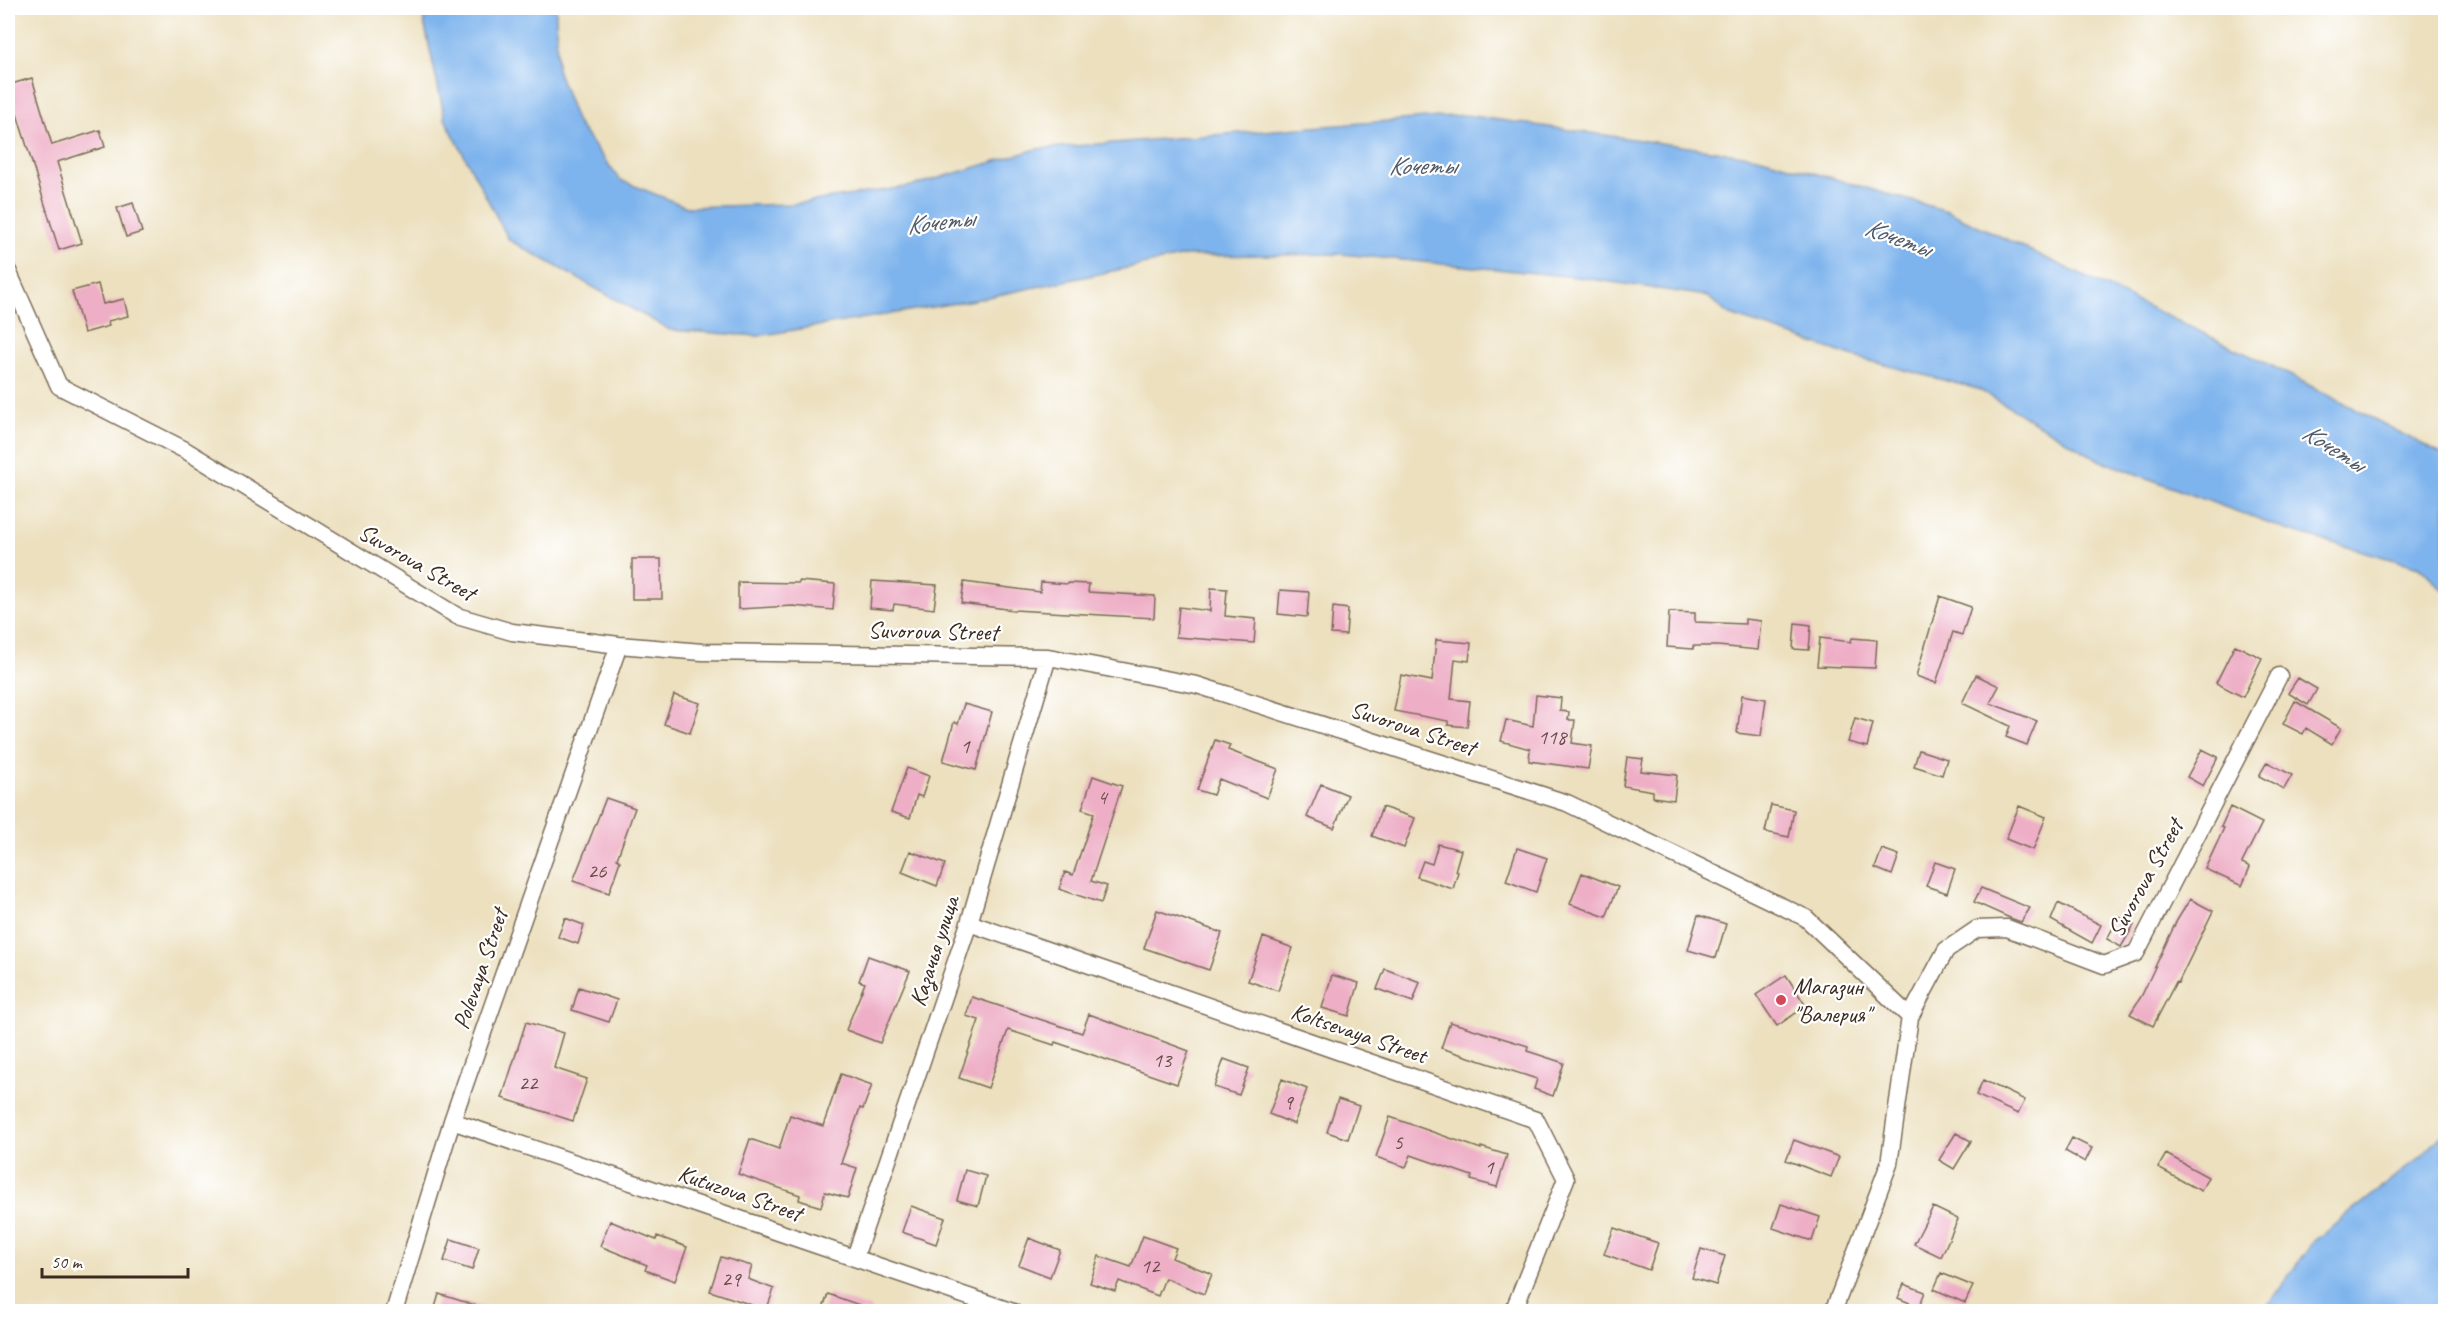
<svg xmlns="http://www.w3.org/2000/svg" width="2453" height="1319" viewBox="0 0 2453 1319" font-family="Caveat,sans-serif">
<rect width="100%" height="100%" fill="#fff"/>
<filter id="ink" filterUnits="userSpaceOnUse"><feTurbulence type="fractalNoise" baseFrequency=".0167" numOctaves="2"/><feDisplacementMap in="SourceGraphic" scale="12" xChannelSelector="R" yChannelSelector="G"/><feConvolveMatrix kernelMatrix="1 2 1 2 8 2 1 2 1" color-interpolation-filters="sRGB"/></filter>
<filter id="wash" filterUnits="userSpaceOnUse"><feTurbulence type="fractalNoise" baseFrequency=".008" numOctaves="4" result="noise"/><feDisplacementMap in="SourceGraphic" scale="24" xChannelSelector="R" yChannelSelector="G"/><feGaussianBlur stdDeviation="1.35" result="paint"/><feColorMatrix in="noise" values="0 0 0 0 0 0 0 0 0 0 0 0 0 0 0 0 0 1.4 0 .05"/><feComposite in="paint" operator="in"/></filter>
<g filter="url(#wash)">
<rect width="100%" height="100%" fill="#ece0bf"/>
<!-- water -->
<path fill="#7eb4ed" stroke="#5c6f86" stroke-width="1.5" d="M421,8H556L557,69L577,123L620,180L687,207L793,204L912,186L1037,149L1465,115L1758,157L1947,211L2276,368L2445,456V592L2420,567L2286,530L2099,460L1978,389L1851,356L1728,314L1707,296L1577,277L1342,254L1185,256L974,300L758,336L670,330L509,240L445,119Z
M2445,1132V1311H2263L2314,1241L2422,1156Z"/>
<g id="blocks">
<!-- building -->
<path fill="#eeafc6" d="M32,78L52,145L100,130L105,147L57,162L82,243L59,250L8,85Z
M133,203L142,232L126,237L117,208Z
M98,284L103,304L124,299L128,316L108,321L109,326L84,333L72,291Z
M632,559H661L662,599H632Z
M799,581L835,584L833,610L793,606L738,609V582L799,583Z
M872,581L937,585L934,609L894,604L893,610L870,608Z
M964,582L1040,592L1041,582L1068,584V583L1089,584L1088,592L1155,596L1154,618L1014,610L961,603Z
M1211,588L1227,589L1225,616L1256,619L1254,643L1176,637L1179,607L1210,611Z
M1280,590L1309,592L1307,617L1278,614Z
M1940,596L1971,607L1962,635L1953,632L1936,683L1916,676Z
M1333,607L1348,609L1346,635L1331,634Z
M1669,612L1695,613V622L1745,624V619L1761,621L1758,650L1718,646H1693V649L1667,647Z
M1795,623L1811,625L1809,650L1793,649Z
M1820,638L1851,642L1852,638L1877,640L1875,668L1817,666Z
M1436,640L1471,643L1469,661L1455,659L1451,699L1470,701L1467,727L1448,725V721L1394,711L1401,675L1432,681Z
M2235,645L2262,658L2243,697L2216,683Z
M1976,675L1999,686L1990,703L2037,721L2027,745L2006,737L2010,726L1962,703Z
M2298,678L2317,689L2308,705L2288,693Z
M674,695L700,703L690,733L664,724Z
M1536,695L1561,698L1560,711L1569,712L1568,720H1575L1572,743L1592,746L1588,769L1529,761L1530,749L1501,741L1506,720L1533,726Z
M1742,695L1766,699L1761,736L1737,733Z
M2295,701L2341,728L2332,744L2306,728L2303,734L2283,724Z
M964,704L992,712L976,770L943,761L954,722L958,724Z
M1855,718L1873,723L1867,747L1848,742Z
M1215,740L1230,745L1228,750L1278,769L1267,798L1219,779L1213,795L1197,790Z
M2202,749L2218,757L2203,786L2187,777Z
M1919,750L1947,759L1942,775L1914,766Z
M1627,757L1643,759L1641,771L1677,775L1674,800L1653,797V791L1623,786Z
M2267,762L2292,775L2284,789L2259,776Z
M907,768L929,776L922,797L917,795L910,818L891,812Z
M1093,776L1122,786L1091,881L1107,886L1101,903L1059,889L1065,872L1073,875L1094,813L1082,809Z
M1321,784L1348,795L1334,828L1307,817Z
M606,798L635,808L617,859L620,861L609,893L573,881Z
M1771,805L1794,810L1789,837L1765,832Z
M2019,806L2046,817L2033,850L2006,839Z
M1382,807L1415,818L1404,848L1372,836Z
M2230,807L2262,823L2242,863L2250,867L2242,886L2205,869L2224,828L2221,827Z
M1438,844L1461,850L1455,871L1458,872L1453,889L1417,877L1423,861L1432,864Z
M1517,848L1547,858L1536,892L1506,881Z
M1882,849L1899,855L1892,875L1875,868Z
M910,851L945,864L937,886L902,872Z
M1935,862L1955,869L1947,893L1926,886Z
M1582,873L1618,887L1606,917L1570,904Z
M1981,888L2030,908L2021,922L2010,918L1974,902Z
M2190,899L2213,911L2178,983L2176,982L2153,1026L2130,1014L2142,995L2176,922Z
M2058,903L2101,925L2092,943L2051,920Z
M1157,910L1222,933L1209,970L1144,948Z
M1698,915L1726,924L1716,958L1688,950Z
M2119,917L2134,925L2121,947L2107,939Z
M565,918L584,925L578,944L558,937Z
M1263,937L1293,948L1278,991L1248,981Z
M868,956L910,971L880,1043L846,1030L865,983L859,981Z
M1385,969L1420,982L1413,1002L1377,989Z
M1332,975L1359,983L1349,1016L1322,1008Z
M1786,975L1806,1006L1777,1026L1756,995Z
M579,987L617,1000L609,1022L572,1010Z
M972,997L1082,1033L1089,1014L1189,1051L1177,1084L1055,1042L1054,1045L1008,1030L988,1088L959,1078L979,1020L966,1016Z
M526,1022L564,1033L554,1068L587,1079L573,1121L502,1098Z
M1450,1022L1528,1046L1527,1051L1564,1063L1553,1096L1534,1089L1537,1079L1441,1048Z
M1224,1059L1249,1068L1239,1095L1214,1087Z
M841,1074L872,1085L863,1109L860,1108L841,1163L857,1168L848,1198L825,1192L821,1207L799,1200L800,1195L738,1174L750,1139L779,1149L790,1115L823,1126Z
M1282,1079L1307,1089L1294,1124L1269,1114Z
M1983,1080L2025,1100L2018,1114L1976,1095Z
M1338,1099L1359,1106L1348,1139L1327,1132Z
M1390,1117L1481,1149V1147L1507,1155L1497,1187L1471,1180L1472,1176L1411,1155L1406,1167L1376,1157Z
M1956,1133L1971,1141L1954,1169L1939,1160Z
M2072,1138L2092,1148L2085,1162L2065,1151Z
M1794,1140L1839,1157L1831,1177L1786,1160Z
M2166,1154L2208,1177L2201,1191L2158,1168Z
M965,1170L986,1176L978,1206L957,1200Z
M1781,1204L1820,1217L1812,1241L1773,1228Z
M911,1206L945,1218L936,1244L902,1232Z
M1933,1207L1958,1219L1941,1257L1914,1244Z
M610,1221L656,1240L657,1236L687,1247L675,1281L645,1270L647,1265L600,1246Z
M1614,1228L1658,1243L1649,1270L1604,1254Z
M1143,1236L1176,1248L1172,1258L1212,1274L1204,1294L1165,1278L1158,1296L1119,1281L1115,1291L1090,1283L1099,1256L1131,1267Z
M1029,1238L1060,1250L1050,1277L1019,1265Z
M451,1239L479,1248L472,1270L444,1261Z
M1701,1249L1725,1256L1716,1285L1692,1278Z
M721,1257L752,1266L748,1279L774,1289L766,1311L749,1304L710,1291Z
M1941,1273L1973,1286L1965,1303L1934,1289Z
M1904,1284L1925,1292L1919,1307L1898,1298Z
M439,1294L484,1308L483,1311H434Z
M828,1294L871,1309V1311H822Z"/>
</g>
</g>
<g filter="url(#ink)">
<use href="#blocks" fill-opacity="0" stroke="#796a56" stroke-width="1.5"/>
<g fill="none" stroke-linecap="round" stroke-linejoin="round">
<!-- street casing -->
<g stroke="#796a56" stroke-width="19">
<path id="street" d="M8,271L59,386L185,450L457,616L512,632L619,645L702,652L1048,657L1197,685L1567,803L1806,918L1910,1017
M969,923L1536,1120L1566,1179L1513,1312
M452,1121L1013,1312
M855,1257L969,923L1048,657
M394,1312L452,1121L619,645
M1833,1312L1889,1164L1910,1017L1946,950L1977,929L2007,928L2104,965L2136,953L2279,676"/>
</g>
<!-- street -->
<use href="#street" stroke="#fff" stroke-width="16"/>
</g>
</g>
<!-- markers -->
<circle fill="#d1495b" stroke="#fff" stroke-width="2" cx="1781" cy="1000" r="6"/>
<g text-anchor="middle" stroke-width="4.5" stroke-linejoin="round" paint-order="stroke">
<!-- number labels -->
<g font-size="21" fill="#684b48">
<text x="1552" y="744">118</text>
<text x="965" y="753">1</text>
<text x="1102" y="804">4</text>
<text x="597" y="878">26</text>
<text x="1162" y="1067">13</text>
<text x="528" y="1090">22</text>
<text x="1288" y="1109">9</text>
<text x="1398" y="1149">5</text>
<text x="1489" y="1174">1</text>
<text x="1150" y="1273">12</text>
<text x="731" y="1286">29</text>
</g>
<!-- street labels -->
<g font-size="24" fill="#3b2a1e" stroke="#fff">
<text transform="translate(417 562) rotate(30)" y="8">Suvorova Street</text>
<text transform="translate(933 631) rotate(1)" y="8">Suvorova Street</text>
<text transform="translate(1413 728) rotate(18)" y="8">Suvorova Street</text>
<text transform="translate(2145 878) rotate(-61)" y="8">Suvorova Street</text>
<text transform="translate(934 951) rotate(-72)" y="8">Казачья улица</text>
<text transform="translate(480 969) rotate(-71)" y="8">Polevaya Street</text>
<text transform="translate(1359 1033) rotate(19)" y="8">Koltsevaya Street</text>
<text transform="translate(740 1193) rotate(19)" y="8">Kutuzova Street</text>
</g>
<!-- poi labels -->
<g font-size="24" fill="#3b2a1e" stroke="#fff" text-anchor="start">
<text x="1793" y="994">Магазин<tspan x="1793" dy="28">"Валерия"</tspan></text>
</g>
<!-- water labels -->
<g font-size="26" font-style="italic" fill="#525a66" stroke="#fff">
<text transform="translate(1422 165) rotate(-1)" y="9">Кочеты</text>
<text transform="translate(940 221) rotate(-7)" y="9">Кочеты</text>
<text transform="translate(1898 237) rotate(20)" y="9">Кочеты</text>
<text transform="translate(2334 447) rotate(32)" y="9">Кочеты</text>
</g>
</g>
<!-- margin -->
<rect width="2453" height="1319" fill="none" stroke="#fff" stroke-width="30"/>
<!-- scale -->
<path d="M42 1268v9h146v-9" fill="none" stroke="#3b2a1e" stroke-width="3"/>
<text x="51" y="1268" font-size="18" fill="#3b2a1e" stroke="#ffffff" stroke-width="4.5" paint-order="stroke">50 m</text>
</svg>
